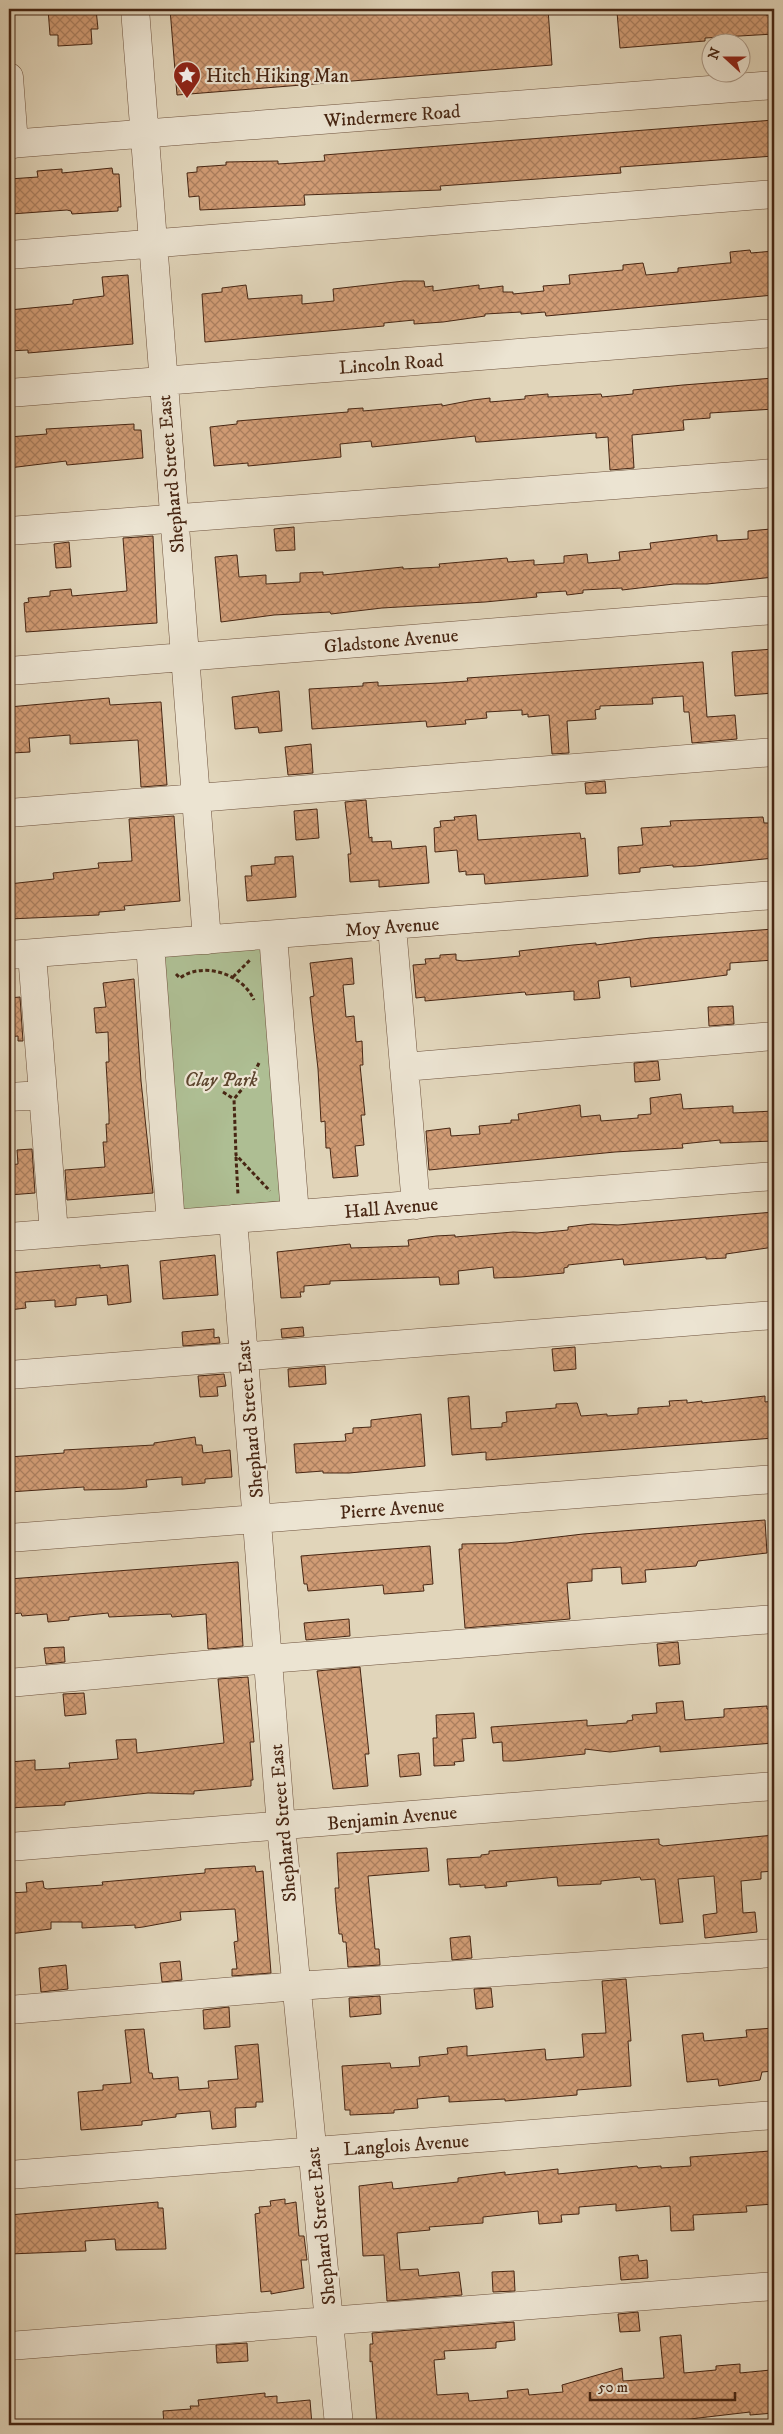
<svg xmlns="http://www.w3.org/2000/svg" width="783" height="2434" viewBox="0 0 783 2434" font-family="'IM FELL DW Pica',serif">
<defs>
<pattern id="building-cross-hatch" width="8" height="8" patternUnits="userSpaceOnUse" patternTransform="scale(1.25)"><rect width="8" height="8" fill="#d19c75"/><path d="M0 0l8 8M0 8l8-8" fill="none" stroke="#ab7f5f"/></pattern>
</defs>
<rect width="100%" height="100%" fill="#e1d5ba"/>
<filter id="stains"><feTurbulence type="fractalNoise" baseFrequency=".004" numOctaves="4"/><feColorMatrix values="0 0 0 0 .2 0 0 0 0 .09 0 0 0 0 .02 0 0 0 .5 -.17"/></filter>
<radialGradient id="worn" r=".72"><stop offset=".6" stop-color="#630" stop-opacity="0"/><stop offset="1" stop-color="#630" stop-opacity=".3"/></radialGradient>
<!-- green -->
<path fill="#aebe93" stroke="#7a7253" d="M261,948L283,1201L181,1210L159,957Z"/>
<!-- building -->
<path fill="url(#building-cross-hatch)" stroke="#472613" d="M48,9H96L98,29H91L92,44L58,46V35H50Z
M170,9H548L552,65L177,95Z
M662,9H765L766,15H774V34L705,38V41L620,48L617,12Z
M774,120V156L620,167L621,173L440,186L441,190L304,195L305,205L200,210L199,196L189,197L187,173L197,172V167L226,165V162L278,161V164L325,161L324,155Z
M112,168L113,174H119L121,207H118V211L72,214L71,211L67,210L11,214L9,179L38,177L37,171L62,169V173Z
M750,250L751,253L774,251V295L546,316L545,312L521,314V312L485,314V316L443,322L414,324V320L384,323V326L205,342L202,294L222,292V288L246,285L248,299L302,295V304L334,301L333,289L404,281H424L425,287L433,286V291L479,285V289L503,286V292H513V294L544,291L543,286L570,284L569,275L623,270V265L643,263L646,275L678,272V268L728,263H731L730,252Z
M128,275L133,344L28,353V350L9,351V310L73,304V300L104,296L102,277Z
M774,378V409L710,413V418L683,420L684,430L632,435L634,468L610,470L608,437L596,438V433L479,442H476L475,436L372,447L371,441L340,444L341,457L248,466V463L214,466L210,427L237,424V421L348,412V409L363,408V411L442,404V406L473,400L490,398V402L525,399V396L548,394V397L601,394L602,397L633,394V390L683,385Z
M134,424V430H141L143,458L67,465L66,461L9,468V437L47,434L46,429Z
M294,527L295,550L276,551L274,529Z
M771,529L774,577L707,584H674L622,590V588L583,590V593L567,595L566,591L536,593L537,597L485,602L382,608L331,614L330,612L274,615L221,622L215,557L237,555L239,577L266,575V584L300,582V573L323,572V575L403,567V569L440,567L439,564L507,558L508,562L534,560V565L564,563V556L587,554L588,563L620,560L619,552L651,549L650,543L717,535V541L748,539V531Z
M153,536L157,623L26,632L24,603L29,602L28,598L50,596V591L71,589L72,596L127,591L123,538Z
M69,542L71,567L56,568L54,544Z
M774,649V693L735,696L732,652Z
M703,662L707,717L735,715L737,739L692,743L689,712H684L683,696L652,698L653,704L600,706V709L595,710L596,719L567,721L569,753L552,754L549,715L528,717V714L522,715V710L486,712L487,718L465,720L466,724L427,727L426,721L312,729L309,689L363,686V683L378,682V686L439,683L468,681L467,678Z
M279,691L282,731L259,733L258,727L235,729L232,697Z
M109,698L110,705L161,702L167,785L141,787L138,740L70,744V735L32,738H29L30,752L12,753L9,707Z
M311,744L313,773L288,775L285,747Z
M605,781L606,793L586,794L585,783Z
M366,800L369,838L372,837V842L391,841L392,849L426,846L429,883L379,887V880L350,882L348,854H351L345,802Z
M317,809L319,838L296,840L294,811Z
M476,815L478,840L580,833L581,839L585,838L588,876L485,884L484,874L466,875V871L459,872L457,850L435,852L434,828L441,827L440,821L455,820L454,817Z
M174,816L180,901L124,906L125,910L99,912V915L9,919V884L54,879L53,873L99,868L98,863L132,861L129,819Z
M763,817L764,823H772L774,858L695,866L673,867V865L640,868V872L619,874L618,847L643,845L641,828L671,826L670,821Z
M293,856L296,897L247,901L245,876H252L251,866L275,864V857Z
M774,929V960L730,963V970H727V975L631,987L630,977L598,981L600,998L574,1000V991L526,995L525,992L425,1001V997L416,998L413,965L426,964L425,959L440,958V955L456,954V960L463,961L488,959L520,956L519,951L573,945L596,943V945L650,938Z
M352,958L354,984L343,985L346,1017L354,1016L356,1042L362,1041L363,1065H360L365,1115H361L364,1145L355,1146L358,1176L333,1178L330,1148H326L325,1121L321,1122L318,1069L310,997L314,996L310,963Z
M134,979L141,1081L153,1193L67,1200L65,1170L105,1167L103,1142H107L106,1124H109V1115L106,1062H109L108,1032L96,1033L94,1008L106,1007L103,983Z
M20,997L23,1041H18V1036L9,1037V998Z
M733,1006L734,1024L709,1026L708,1007Z
M658,1061L660,1080L635,1082L634,1063Z
M681,1094L683,1109L733,1106V1113L774,1111V1141L720,1143V1140L682,1144L683,1148L615,1152L429,1170L426,1131L450,1128L451,1136L480,1134L479,1126L511,1123V1120H519L518,1114L580,1105L581,1117L600,1115L601,1121L638,1118V1115L651,1114L650,1098Z
M32,1149L35,1193L9,1195V1165L18,1164L17,1150Z
M774,1212V1247L726,1254V1258L706,1259V1257L624,1265L623,1259L568,1265V1267L564,1268V1273L521,1277L494,1278L493,1267L458,1271L459,1284L440,1285L439,1277L330,1281V1284L304,1286V1292H300L301,1297L281,1298L277,1252L350,1244L351,1248L409,1246L408,1240L436,1236L455,1235V1237L513,1232L537,1233L568,1230V1227L592,1224L618,1225Z
M215,1255L218,1295L163,1299L160,1261Z
M100,1265V1268L128,1265L131,1302L108,1305L107,1295L76,1298V1305L55,1307V1300L25,1302L26,1308L9,1310V1273Z
M303,1327L304,1336L282,1338L281,1329Z
M214,1329V1338L219,1337L220,1343L183,1346L182,1332Z
M575,1347L576,1369L554,1371L552,1349Z
M325,1366L326,1384L289,1387L288,1369Z
M224,1374L226,1386L217,1387L218,1396L200,1397L198,1376Z
M469,1396L471,1429L502,1427V1423L507,1422L506,1412L556,1408V1404L577,1403L581,1416L607,1414V1416L638,1414V1408L670,1406L669,1401L687,1400V1403L702,1401V1403L765,1396V1402L774,1401V1438L486,1460V1452L452,1455L448,1398Z
M421,1414L425,1466L349,1473H323V1471L296,1473L294,1444L346,1441L345,1434L353,1433V1428L371,1427V1420Z
M195,1437L196,1445H202L203,1453L230,1450L232,1477L205,1479V1483L182,1485V1477L146,1480L147,1487L123,1489L84,1490V1487L9,1492V1457L64,1453V1450L154,1445V1443Z
M765,1520L767,1553L698,1561L696,1566L645,1570L646,1582L622,1584L621,1567L592,1569V1581L567,1583L570,1619L465,1628L459,1549H462V1544L507,1543L583,1534Z
M430,1546L433,1584L423,1585L424,1591L384,1594L383,1585L308,1591L307,1584H304L301,1556Z
M238,1562L243,1646L208,1649L206,1614L172,1617L171,1614L109,1617L108,1613L69,1617V1620L48,1622L47,1614L22,1616L21,1613L12,1614L9,1579Z
M349,1619L350,1636L306,1640L304,1623Z
M678,1642L680,1664L659,1666L657,1644Z
M64,1647L65,1662L46,1664L44,1648Z
M360,1667L369,1754H365L368,1786L333,1789L317,1671Z
M248,1677L254,1742H250L253,1780H251V1786L194,1791V1794L148,1793L65,1802V1805L9,1808V1762L35,1760V1770L70,1768L69,1763L118,1759L116,1740L136,1739L137,1753L224,1743L218,1679Z
M84,1693L86,1714L65,1716L63,1694Z
M683,1701L685,1720L724,1717V1709L767,1706V1709H774V1743L660,1752V1746L610,1752L585,1749V1754L513,1761H503L502,1742L493,1743L491,1727L587,1720V1726L627,1723V1721L633,1720L632,1715L657,1713L656,1703Z
M474,1713L476,1738L462,1739L464,1761L454,1762L455,1765L434,1766L433,1738H437L436,1715Z
M419,1753L421,1775L400,1777L398,1755Z
M774,1835V1871L761,1872V1879L741,1881L743,1913L755,1912L757,1932L705,1938L703,1915L717,1913L714,1876L678,1879L683,1922L660,1924L655,1879L641,1880L640,1877L601,1881V1884L558,1886L557,1877L506,1882L507,1886L485,1888V1885L460,1887V1884L449,1885L447,1859L481,1857V1855L489,1854V1851L659,1839V1844L663,1846Z
M427,1848L429,1871L368,1876L375,1949H379L380,1965L348,1967L346,1942H343L342,1934H339L336,1903L335,1888H339L337,1853Z
M255,1866L256,1872L263,1871L271,1973L232,1976V1969H237L234,1942L238,1941L235,1909L180,1912L181,1920L143,1927L135,1928V1925L82,1928V1922H51V1929L9,1934V1893L27,1892L26,1883L43,1881L44,1888L47,1889L103,1885L102,1882L205,1873V1869Z
M470,1936L472,1958L452,1960L450,1938Z
M180,1961L182,1980L162,1982L160,1963Z
M66,1965L68,1989L41,1992L39,1968Z
M626,1979L631,2041H628L631,2086L577,2090V2095L505,2101V2099L449,2102V2096L417,2099L418,2108L394,2110V2113L350,2115V2110H345L342,2066L390,2063L391,2068L420,2066L419,2057L448,2054L447,2048L467,2046V2056L545,2049L546,2060L584,2057L582,2034L606,2033L602,1981Z
M491,1988L493,2007L476,2009L474,1989Z
M380,1996L381,2014L350,2017L349,1998Z
M229,2007L230,2027L204,2029L203,2010Z
M774,2028V2071L762,2072L760,2080L719,2086L718,2079L687,2082L682,2035L703,2033L704,2041L747,2037L746,2030Z
M144,2029L149,2073H152L153,2079L178,2077L179,2090L209,2088L208,2081L238,2079L235,2046L258,2044L263,2102H256V2107L235,2108L236,2127L212,2129L210,2111L176,2114V2117L142,2121V2125L81,2130L78,2092L103,2090V2085L131,2083L125,2030Z
M770,2151V2153H774V2204L746,2206L747,2212L693,2215L694,2230L671,2231L670,2206L616,2211V2204L579,2207V2214L561,2215L562,2222L539,2224L538,2211L483,2217V2223L429,2227L430,2230L397,2233L400,2270L418,2269L419,2276L459,2272L462,2295L387,2301L384,2255L363,2256L359,2186L392,2182L393,2189L458,2182V2178L505,2172V2175L558,2169V2174L637,2166L638,2168L661,2166V2168L691,2166L690,2157Z
M285,2199V2204L296,2202L299,2236H304L307,2260H301L304,2288L276,2293L271,2294V2291L261,2292L255,2214L260,2213L259,2207L271,2206L270,2201Z
M158,2202V2208H163L166,2249L116,2250L115,2239L85,2241L86,2251L9,2254V2215Z
M638,2255L639,2261L647,2260L648,2278L621,2280L619,2257Z
M514,2271L515,2291L493,2292L492,2272Z
M638,2312L640,2331L620,2332L618,2314Z
M514,2322L515,2340L496,2342V2348L444,2351L445,2359L434,2360L437,2395L468,2393L469,2401L508,2398L507,2391L528,2389L529,2395L563,2392L562,2385L622,2368L623,2381L664,2378L660,2337L681,2335L684,2373L716,2370V2366L740,2364V2373L771,2370L774,2413L750,2415V2412L690,2419L592,2425H377L372,2361L370,2362V2344H373L372,2333Z
M247,2343L248,2361L217,2363L216,2345Z
M265,2393V2397L277,2396V2403L310,2400L312,2425H164L163,2411L191,2409L190,2406H199L198,2400Z"/>
<g fill="none" stroke-linecap="round" stroke-linejoin="round">
<!-- minor casing -->
<g stroke="#6e523d" stroke-width="29">
<path id="minor" d="M135,9L207,940
M9,77L14,144
M9,144L774,85
M9,255L774,194
M9,393L774,333
M9,531L774,473
M9,671L774,610
M9,813L774,752
M392,927L416,1205
M273,935L295,1214
M150,944L171,1224
M32,954L54,1233
M9,955L774,895
M404,1067L774,1036
M9,1097L42,1095
M233,1219L281,1826L339,2425
M9,1237L774,1176
M9,1375L774,1315
M9,1538L774,1479
M9,1683L268,1659L774,1619
M9,1847L774,1786
M9,2010L297,1986L774,1953
M9,2175L774,2115
M9,2346L774,2286"/>
</g>
<!-- path -->
<path stroke="#472613" stroke-width="3" stroke-dasharray="4 2.5" stroke-linecap="butt" d="M176,974L180,978C203,961 243,974 254,1000
M233,977L251,959
M259,1063L252,1077L234,1099L236,1155L270,1191
M223,1092L234,1099
M236,1157L238,1195"/>
<!-- minor -->
<use href="#minor" stroke="#ece4d2" stroke-width="28"/>
</g>
<!-- icons -->
<defs>
<g id="sight-pin" transform="scale(1.4375)"><path d="M0 17L-7.5 6A9.5 9.5 0 1 1 7.5 6Z" fill="#8f2418" stroke="#ece4d2"/><path d="M0-6L1.8-2.2L6-1.7L2.9 1.2L3.7 5.4L0 3.3L-3.7 5.4L-2.9 1.2L-6-1.7L-1.8-2.2Z" fill="#fff"/></g>
</defs>
<g fill-rule="evenodd">
<use href="#sight-pin" x="187" y="75"/>
</g>
<g text-anchor="middle" stroke-width="4.5" stroke-linejoin="round" paint-order="stroke">
<!-- poi labels -->
<g font-size="19" fill="#472613" stroke="#ece4d2" text-anchor="start">
<text x="206" y="82">Hitch Hiking Man</text>
</g>
<!-- street labels -->
<g font-size="19" fill="#472613" stroke="#ece4d2">
<text transform="translate(392 115) rotate(-4)" y="7">Windermere Road</text>
<text transform="translate(391 363) rotate(-4)" y="7">Lincoln Road</text>
<text transform="translate(170 474) rotate(-95)" y="7">Shephard Street East</text>
<text transform="translate(391 640) rotate(-5)" y="7">Gladstone Avenue</text>
<text transform="translate(392 926) rotate(-4)" y="7">Moy Avenue</text>
<text transform="translate(391 1207) rotate(-5)" y="7">Hall Avenue</text>
<text transform="translate(249 1419) rotate(-95)" y="7">Shephard Street East</text>
<text transform="translate(392 1508) rotate(-4)" y="7">Pierre Avenue</text>
<text transform="translate(392 1817) rotate(-5)" y="7">Benjamin Avenue</text>
<text transform="translate(282 1823) rotate(-95)" y="7">Shephard Street East</text>
<text transform="translate(406 2144) rotate(-4)" y="7">Langlois Avenue</text>
<text transform="translate(320 2226) rotate(-96)" y="7">Shephard Street East</text>
</g>
<!-- park labels -->
<g font-size="19" font-style="italic" fill="#5c442d" stroke="#ece4d2">
<text x="221" y="1086">Clay Park</text>
</g>
</g>
<!-- margin -->
<rect width="783" height="2434" fill="none" stroke="#e1d5ba" stroke-width="30"/>
<rect x="10" y="10" width="763" height="2414" fill="none" stroke="#472613" stroke-width="2.5"/>
<rect x="15" y="15" width="753" height="2404" fill="none" stroke="#472613"/>
<!-- north arrow -->
<g transform="translate(726 58) rotate(291)"><circle r="24" fill="#ece4d2" stroke="#aa9886"/>
<path d="M0-4L9 19L0 12L-9 19Z" fill="#8f2418"/>
<text y="-8" font-size="14" font-weight="bold" text-anchor="middle" fill="#472613">N</text>
</g>
<!-- scale -->
<path d="M590 2392v8h145v-8" fill="none" stroke="#472613" stroke-width="2.5"/>
<text x="598" y="2392" font-size="15" fill="#472613" stroke="#ece4d2" stroke-width="4" paint-order="stroke">50 m</text>
<rect width="100%" height="100%" filter="url(#stains)"/>
<rect width="100%" height="100%" fill="url(#worn)"/>
</svg>
